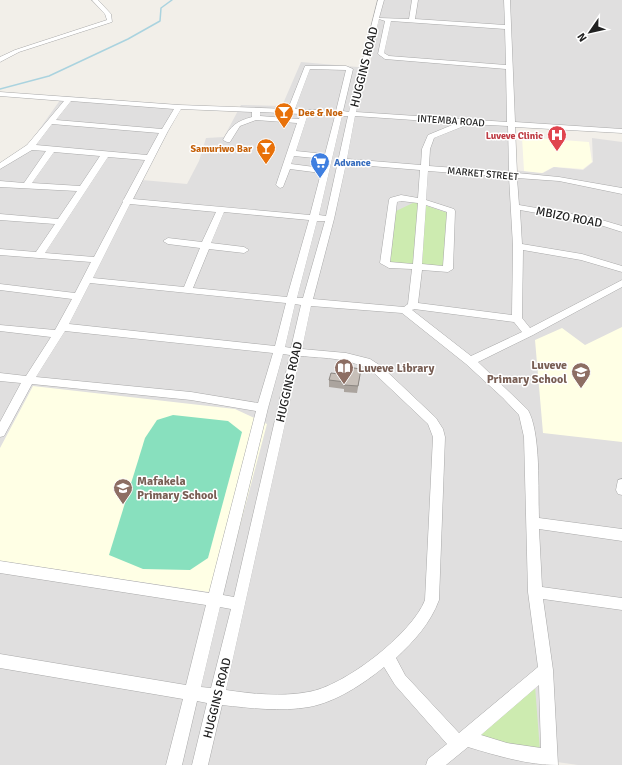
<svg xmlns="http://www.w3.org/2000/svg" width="622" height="765" viewBox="0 0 622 765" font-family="Signika,sans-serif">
<rect width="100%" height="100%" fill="#f2efe9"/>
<!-- residential -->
<path fill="#e0dfdf" d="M383,0H622V130L510,122L512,170L543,173L554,167L583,170L593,162L592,138L622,142V765H578L543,760L542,765H0V165L26,148L63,96L182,105L142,180L187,184L199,161L206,138L224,137L241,105L282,106L301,62L369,68Z"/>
<!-- education -->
<path fill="#ffffe5" d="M522,137L589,142L592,162L583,169L556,167H553L542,173L524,171Z
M622,327V442L543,433L535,340L562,328L585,345Z
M33,386L235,409L267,424L222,594L0,561V448Z"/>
<!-- grass -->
<path fill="#cdebb0" d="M415,202L448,213L443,267L390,263L396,211Z
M535,686L540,751L473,737Z"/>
<!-- pitch -->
<path fill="#88e0be" d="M173,415L228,421L242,432L208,558L190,570L143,569L109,555L145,438L157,420Z"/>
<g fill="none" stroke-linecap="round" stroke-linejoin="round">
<!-- stream -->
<path stroke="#aad3df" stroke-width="1.5" d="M0,89L49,76L128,39L160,21L161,8L172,0"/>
<!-- minor casing -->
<g stroke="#a9a9a9" stroke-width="1">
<path id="minor" d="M92,0H98L111,14L112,22L19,52L0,62V57L15,50L107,20L105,14Z
M378,0H384L379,18L409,19L412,0H418L415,19L505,25L504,0H510L515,122L622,129V133L515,127L517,173L559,177L622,188V194L559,181L517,178L519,205L595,218L622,226V232L594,223L520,210L522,244L582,254L622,266V272L581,260L523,250L522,318L530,328L622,280V287L533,335L478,362L528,410C541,433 538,491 539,518L622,529V541L539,529L542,587L622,598V610L543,599L553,670L558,765C528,765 498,756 468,747L446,765H426L428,759L447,744L395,685L384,667C363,684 336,702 309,707C281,712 250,708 222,705L208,765H192L207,703L197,701L182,765H166L183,699L0,668V654L186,685L206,605L0,573V561L209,593L256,411L191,400L32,384L4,436L0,437V422L21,383L0,381V373L26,376L51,337L0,331V325L55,330L72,299L0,290V284L75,293L91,262L0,255V249L36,252L55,224L0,220V214L58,219L77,191L0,187V181L24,183L46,151L32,150L0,169V163L27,145L64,101L0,96V92L179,105L288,109L305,66H346L353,69L343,111L349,112ZM379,19L385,21L378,54L385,59L506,69L507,122L356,112ZM391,21L505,29L506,65L389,56L384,53ZM310,69L346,70L336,111L295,109ZM71,101L174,109L162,129L56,120ZM181,109L252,112V117C237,121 230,126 223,140L227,142H230L240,126L256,120L297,123L276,185L280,188L283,187L290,169L321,173L310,215L133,199L168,131ZM260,112L301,114L299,119L260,116ZM308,114L335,116L325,154L296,151ZM342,116H348L326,216L319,215ZM355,116L457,123L428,135L422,149L421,165L347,159ZM52,124L159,133L147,155L36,145ZM469,124L508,126L509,172L429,166L430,149L434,138ZM54,152L100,156L80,186L32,183ZM294,156L324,159L322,168L291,164ZM108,157L145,160L124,199L122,201L123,202L94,257L45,253ZM346,164L420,170L418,198L401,195L390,198L389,200L380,263L389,268L412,269L408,304L404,307L313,299L334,219ZM428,171L509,177L513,246L512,315L418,303L422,270L448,272L453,269L455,211L454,209L426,200ZM401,201L418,203L413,264L390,262L397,202ZM130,204L216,212L202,242L168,238L163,241L168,244L200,248L184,287L93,278ZM426,205L447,212L443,266L422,264ZM224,212L309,220L287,297L193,288L209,249L244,253L249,250L244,247L211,243ZM317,221H325L303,298H297ZM90,283L286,303L275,346L69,324ZM295,304L301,305L291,348L285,347ZM311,306L402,313L466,364L503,398L519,415L524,437L528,592L538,667L459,733L405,675L396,658C414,641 430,624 439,600L445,437L443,429L436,418L381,366L370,359L346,353L302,349ZM414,309L514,322L522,332L471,356L412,310ZM65,331L273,353L258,403L191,392L36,377ZM283,354L290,355L234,597L223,595L268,408ZM300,356C325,358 352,358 373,372L428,424L433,437L425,600C412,634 343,687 308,692C282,697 252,694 226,690ZM220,607L231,609L211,688L201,687ZM539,685L541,748L507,743L481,735Z
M622,479V495L618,494L616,490L618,480Z"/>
</g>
<!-- minor -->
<use href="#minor" fill="#fff" fill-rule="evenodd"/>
</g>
<!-- wall -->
<path fill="#aba49e" d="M360,376L357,393L344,392V389L329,387V380Z"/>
<!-- building -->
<path fill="#c7bfb8" stroke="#8b8681" d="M347,367L361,369L358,386L344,385L345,382L329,380L331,373L346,375Z"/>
<!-- icons -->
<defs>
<g id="bar-pin" transform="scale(1)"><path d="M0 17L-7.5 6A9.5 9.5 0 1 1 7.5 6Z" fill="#e8710a" stroke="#fff"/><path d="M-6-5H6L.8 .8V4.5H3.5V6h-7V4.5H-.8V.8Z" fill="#fff"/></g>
<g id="hospital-pin" transform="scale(1)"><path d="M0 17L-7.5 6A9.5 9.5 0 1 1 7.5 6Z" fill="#e0444e" stroke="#fff"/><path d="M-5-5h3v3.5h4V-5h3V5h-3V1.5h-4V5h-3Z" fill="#fff"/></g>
<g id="supermarket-pin" transform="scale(1)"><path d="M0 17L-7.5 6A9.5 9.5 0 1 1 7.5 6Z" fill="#3f7fe0" stroke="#fff"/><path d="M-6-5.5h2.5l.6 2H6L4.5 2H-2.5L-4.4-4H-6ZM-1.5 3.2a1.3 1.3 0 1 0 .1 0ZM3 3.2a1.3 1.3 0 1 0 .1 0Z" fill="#fff"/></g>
<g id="library-pin" transform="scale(1)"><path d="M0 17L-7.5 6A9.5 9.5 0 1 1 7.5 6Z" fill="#8d6e63" stroke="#fff"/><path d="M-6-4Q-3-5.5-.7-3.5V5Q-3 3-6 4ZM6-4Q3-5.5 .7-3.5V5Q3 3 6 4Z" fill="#fff"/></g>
<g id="school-pin" transform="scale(1)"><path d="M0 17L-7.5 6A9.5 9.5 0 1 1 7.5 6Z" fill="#8d6e63" stroke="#fff"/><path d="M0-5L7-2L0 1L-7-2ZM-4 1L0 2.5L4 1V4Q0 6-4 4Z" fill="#fff"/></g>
</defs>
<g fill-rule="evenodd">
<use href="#bar-pin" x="284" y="112"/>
<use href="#hospital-pin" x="557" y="135"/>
<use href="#bar-pin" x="266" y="148"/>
<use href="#supermarket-pin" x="320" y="162"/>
<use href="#library-pin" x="344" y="368"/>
<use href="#school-pin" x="581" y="372"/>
<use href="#school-pin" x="123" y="488"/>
</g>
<g text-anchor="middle" stroke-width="3" stroke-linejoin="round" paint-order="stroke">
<!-- far-food labels -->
<g font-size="10" font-weight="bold" fill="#c56008" stroke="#fff" text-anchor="start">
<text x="298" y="116">Dee &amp; Noe</text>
<text x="252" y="152" text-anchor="end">Samuriwo Bar</text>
</g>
<!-- far-street labels -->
<g font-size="10" fill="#222" stroke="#fff">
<text transform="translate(451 120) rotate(4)" y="4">INTEMBA ROAD</text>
<text transform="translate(483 173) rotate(5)" y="4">MARKET STREET</text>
</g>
<!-- far-health labels -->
<g font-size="10" font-weight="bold" fill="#be3a42" stroke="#fff" text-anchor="end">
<text x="543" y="139">Luveve Clinic</text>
</g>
<!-- far-shop labels -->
<g font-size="10" font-weight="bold" fill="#366cbe" stroke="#fff" text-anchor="start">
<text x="334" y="166">Advance</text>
</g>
<!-- street labels -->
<g font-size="12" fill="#222" stroke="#fff">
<text transform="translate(364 67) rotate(-76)" y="4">HUGGINS ROAD</text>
<text transform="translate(569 217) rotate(11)" y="4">MBIZO ROAD</text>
<text transform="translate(289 382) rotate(-77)" y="4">HUGGINS ROAD</text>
<text transform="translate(217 698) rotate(-76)" y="4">HUGGINS ROAD</text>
</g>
<!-- education labels -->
<g font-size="12" font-weight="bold" fill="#785e54" stroke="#fff" text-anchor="start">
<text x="567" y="369" text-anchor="end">Luveve<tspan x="567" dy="14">Primary School</tspan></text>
<text x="358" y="372">Luveve Library</text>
<text x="137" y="485">Mafakela<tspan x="137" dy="14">Primary School</tspan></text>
</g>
</g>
<!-- north arrow -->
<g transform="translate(590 32) rotate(236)" stroke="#ffffff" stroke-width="3" paint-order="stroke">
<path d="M0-3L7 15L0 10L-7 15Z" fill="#222222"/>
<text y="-6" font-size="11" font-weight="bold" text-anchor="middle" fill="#222222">N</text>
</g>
</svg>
